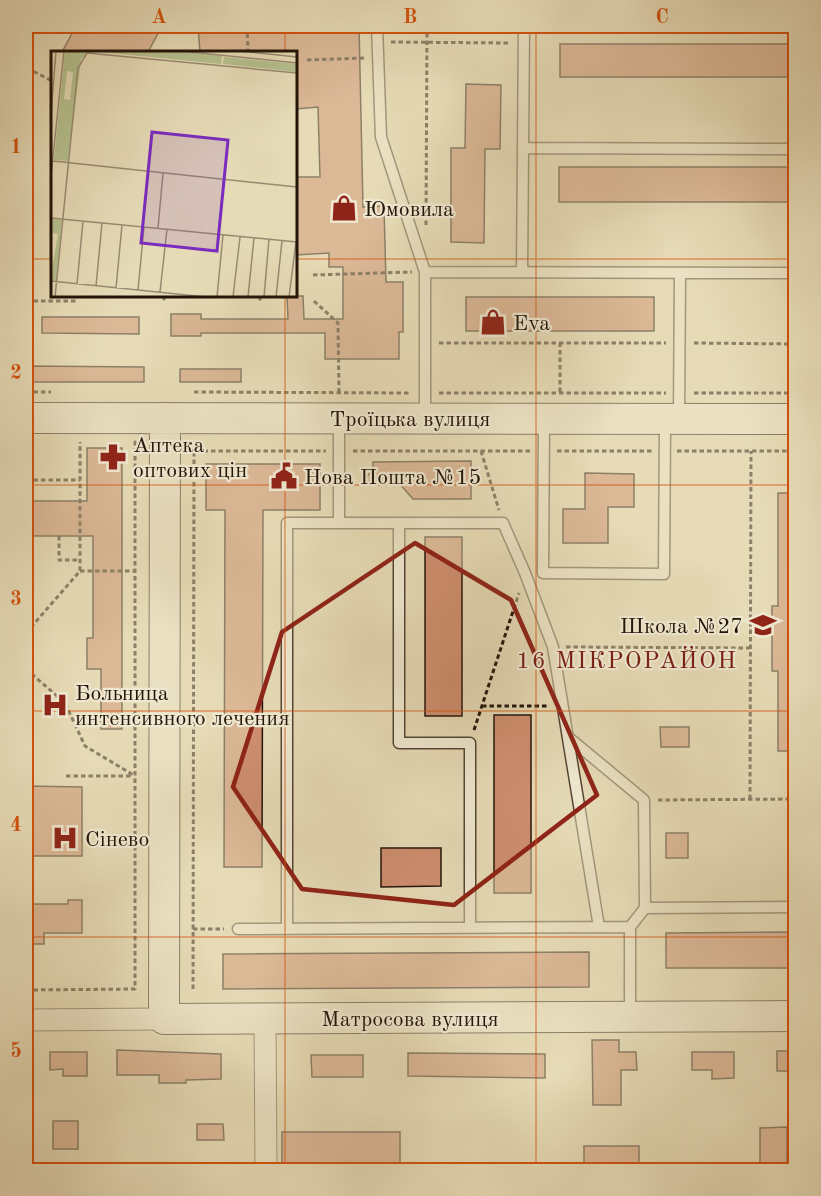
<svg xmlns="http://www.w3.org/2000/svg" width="821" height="1196" viewBox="0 0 821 1196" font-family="'Old Standard TT',serif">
<rect width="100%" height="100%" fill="#e6dbb7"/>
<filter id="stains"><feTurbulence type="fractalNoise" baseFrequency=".00333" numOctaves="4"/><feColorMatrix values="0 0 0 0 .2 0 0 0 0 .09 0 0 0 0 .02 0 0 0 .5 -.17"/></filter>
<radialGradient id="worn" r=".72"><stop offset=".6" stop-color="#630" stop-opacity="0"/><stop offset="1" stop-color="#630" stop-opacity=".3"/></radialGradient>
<!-- building -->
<path fill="#ce8e6f" stroke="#231308" stroke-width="1.5" d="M76,26H162L148,52H62Z
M198,26H359L363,207L384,206L386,282H403V332H399V359H325V333H201V336H171V314H201V319H288L287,296H303L304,319H343V267H329V253L296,255V177H320L318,107L296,109V52H200Z
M560,44H795V77H560Z
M466,84L501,85L500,149H485L484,243L451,242V148H465Z
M559,167H795V202H559Z
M466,297H654V331H466Z
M42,317H139V334L42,333Z
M26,366L144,367V382H26Z
M180,369H241V382H180Z
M87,448H122V729H101V669H87V638H93V536H26V501H87Z
M471,461V499H413L398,482H361L373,470V462Z
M206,464H320V510H263L262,867H224L225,510H206Z
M585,473L634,474V507H608V543H563V509H585Z
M778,493H795V751H778V671H772V606H778Z
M425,537H462V716H425Z
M494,715H531V893H494Z
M660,727H689V747H661Z
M26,786L82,787V856H26Z
M666,833H688V858H666Z
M381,848H441V886L381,887Z
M68,900H82V933H44V944H26V904H68Z
M795,932V968H666V933Z
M589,952V987L223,989V954Z
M592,1040H619V1052H636L637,1070H621V1105H593Z
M117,1050L221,1054V1079L186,1080V1083H159V1075H117Z
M777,1051H795V1071H777Z
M50,1052H87V1076H63V1069L50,1070Z
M692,1052H734V1078L712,1079V1070H692Z
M408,1053L545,1054V1078L408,1076Z
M311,1055H363V1077H312Z
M53,1121H78V1149H53Z
M197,1124H223L224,1140H197Z
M787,1127V1170H760V1128Z
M282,1132H400V1170H282Z
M584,1146H639V1170H584Z"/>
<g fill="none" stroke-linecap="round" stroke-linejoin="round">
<!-- lane casing -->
<g stroke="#544534" stroke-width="13">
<path id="lane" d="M377,26L381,137L425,272V418
M523,148L796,149
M425,272L796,273
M522,272L524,26
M679,416L680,273
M544,421L543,573L664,574L665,422
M339,523V421
M399,523V743H470V927
M568,737L644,800L645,908L630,927V1016
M645,908L796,907
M287,928V523H503L525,573L553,647L599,927
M238,929L630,927"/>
</g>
<!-- street casing -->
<g stroke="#544534" stroke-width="23">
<path id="street" d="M265,1019L266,1170
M26,1020L164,1019"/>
</g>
<!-- secondary casing -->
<g stroke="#231308" stroke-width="32">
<path id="secondary" d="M26,418L796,419
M165,418L164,1019L796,1016"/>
</g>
<!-- path -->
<path stroke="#231308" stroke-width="3" stroke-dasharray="4.5 3" stroke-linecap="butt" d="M27,26L28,69
M247,26L248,52
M391,42L510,43
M307,60L365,58
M27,68L52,81
M426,225L427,26
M313,275L412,272
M163,296L165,301
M260,296V301
M26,301H77
M314,301L338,323L339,393
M439,343H666
M694,343L796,344
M26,392H51
M194,392L411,393
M560,392V343
M439,393H666
M694,393H796
M353,451H530
M481,451L499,510
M557,451H653
M677,451H796
M26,480H80
M59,536V560H80
M80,571H135
M26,633L80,571V442
M566,647L750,648
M26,669L65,703L85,746L135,776
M482,706H549
M474,730L519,593
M66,776H133
M750,799L751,451
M658,800L796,799
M193,929H224
M193,989L194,451H326
M26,990L135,989V442H133"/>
<!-- lane -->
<use href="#lane" stroke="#efe8d0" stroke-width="10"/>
<!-- street -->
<use href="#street" stroke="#efe8d0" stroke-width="21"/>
<!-- secondary -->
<use href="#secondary" stroke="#efe8d0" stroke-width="30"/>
</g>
<!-- marked area -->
<path d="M0 0H821V1196H0ZM415,543L511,600L597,795L454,905L302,889L233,787L282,632Z" fill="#e6dbb7" fill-opacity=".55" fill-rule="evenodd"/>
<path fill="none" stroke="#8f2418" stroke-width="4.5" stroke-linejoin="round" d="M415,543L511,600L597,795L454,905L302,889L233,787L282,632Z"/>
<!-- grid -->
<path fill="none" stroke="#d4520c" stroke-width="1.5" stroke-opacity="0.55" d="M285,26V52M536,26V1170M26,259H52M296,259H796M285,296V1170M26,485H796M26,711H796M26,937H796"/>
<!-- icons -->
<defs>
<g id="shop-bare" transform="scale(2.07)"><path d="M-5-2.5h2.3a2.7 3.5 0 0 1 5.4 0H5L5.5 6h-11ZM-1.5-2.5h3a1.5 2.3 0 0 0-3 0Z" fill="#8f2418" stroke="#efe8d0" stroke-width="2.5" paint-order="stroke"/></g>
<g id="pharmacy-bare" transform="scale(2.07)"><path d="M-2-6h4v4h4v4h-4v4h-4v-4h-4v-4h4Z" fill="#8f2418" stroke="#efe8d0" stroke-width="2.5" paint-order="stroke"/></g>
<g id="civic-bare" transform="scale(2.07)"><path d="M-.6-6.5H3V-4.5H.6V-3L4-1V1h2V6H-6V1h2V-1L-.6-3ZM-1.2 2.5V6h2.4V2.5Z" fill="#8f2418" stroke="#efe8d0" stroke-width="2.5" paint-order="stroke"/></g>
<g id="school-bare" transform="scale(2.07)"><path d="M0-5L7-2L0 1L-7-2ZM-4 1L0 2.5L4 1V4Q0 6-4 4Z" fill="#8f2418" stroke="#efe8d0" stroke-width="2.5" paint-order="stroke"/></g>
<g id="hospital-bare" transform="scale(2.07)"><path d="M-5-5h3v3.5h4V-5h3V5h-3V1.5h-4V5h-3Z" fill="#8f2418" stroke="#efe8d0" stroke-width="2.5" paint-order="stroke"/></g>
</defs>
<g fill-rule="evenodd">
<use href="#shop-bare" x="344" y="208"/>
<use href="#shop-bare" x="493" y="322"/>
<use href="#pharmacy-bare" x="113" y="457"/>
<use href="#civic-bare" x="284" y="476"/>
<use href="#school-bare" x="763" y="625"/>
<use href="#hospital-bare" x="55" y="705"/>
<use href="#hospital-bare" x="65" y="838"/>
</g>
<g text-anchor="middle" stroke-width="4.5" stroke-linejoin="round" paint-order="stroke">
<!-- poi labels -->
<g font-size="22" fill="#231308" stroke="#efe8d0" text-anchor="start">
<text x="364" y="216">Юмовила</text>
<text x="513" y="330">Eva</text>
<text x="133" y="452">Аптека<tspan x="133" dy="25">оптових цін</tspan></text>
<text x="304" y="484">Нова Пошта №15</text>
<text x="743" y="633" text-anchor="end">Школа №27</text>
<text x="75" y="700">Больница<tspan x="75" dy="25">интенсивного лечения</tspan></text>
<text x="85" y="846">Сінево</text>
</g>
<!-- street labels -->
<g font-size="22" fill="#231308" stroke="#efe8d0">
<text x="410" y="426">Троїцька вулиця</text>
<text x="410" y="1026">Матросова вулиця</text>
</g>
<!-- neighbourhood labels -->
<g font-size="24" letter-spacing="1.5" fill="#7a1f14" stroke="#efe8d0">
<text x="627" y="668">16 МІКРОРАЙОН</text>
</g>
</g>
<!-- overview -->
<g transform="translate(51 51)">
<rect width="246" height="246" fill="#e6dbb7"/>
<path d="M14,0H120L171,5L170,13L40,0L30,8L17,110L3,109ZM16,20L22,21L19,49L13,48ZM173,6L246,13V21L172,13ZM0,168L11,169L5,230L0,229V223L7,183L0,182Z" fill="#b5c08e" fill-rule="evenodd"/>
<path fill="none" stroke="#988b71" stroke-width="1.5" d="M129,0L246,12M189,0L246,6M0,63L5,0M2,110L246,136M0,125L13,0M0,167L246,191M107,177L112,122M0,230L155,246M26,233L32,170M45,235L51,172M65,237L71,174M87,239L93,176M109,241L116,178M4,246L27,17L36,2L246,22M166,246L172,184M182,246L189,186M197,246L203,187M213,246L218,188M225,246L231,190M238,246L245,191"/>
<path fill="#7b2cbf" fill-opacity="0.15" stroke="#7b2cbf" stroke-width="3" d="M101,81L177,89L166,200L90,192Z"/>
<rect width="246" height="246" fill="none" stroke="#231308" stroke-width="3"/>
</g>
<!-- margin -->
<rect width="821" height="1196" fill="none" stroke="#e6dbb7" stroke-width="66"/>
<rect x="33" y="33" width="755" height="1130" fill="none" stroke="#d4520c" stroke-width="2"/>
<g font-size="20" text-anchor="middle" font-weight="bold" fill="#d4520c">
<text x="159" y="23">A</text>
<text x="410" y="23">B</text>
<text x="662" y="23">C</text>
<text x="16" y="153">1</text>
<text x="16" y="379">2</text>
<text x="16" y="605">3</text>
<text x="16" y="831">4</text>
<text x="16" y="1057">5</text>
</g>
<rect width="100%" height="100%" filter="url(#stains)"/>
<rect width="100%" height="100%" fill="url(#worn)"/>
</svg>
